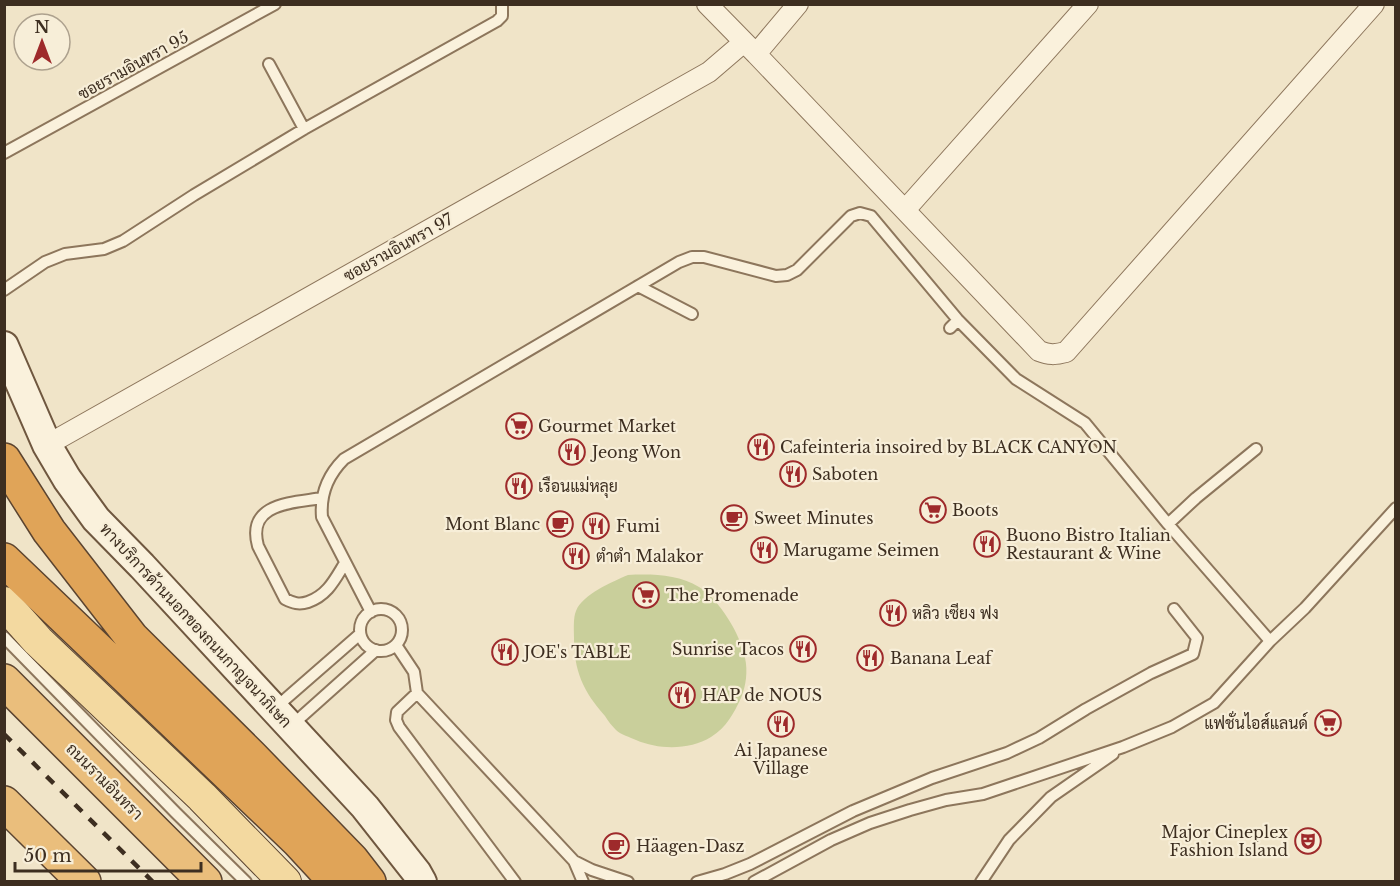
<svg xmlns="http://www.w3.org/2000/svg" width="1400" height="886" viewBox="0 0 1400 886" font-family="'Libre Baskerville',Sarabun,serif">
<rect width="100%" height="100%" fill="#f0e4c8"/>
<!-- green -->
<path fill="#c9cf9b" d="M628,575C651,574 678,574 699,587C719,599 741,635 745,658C748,671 746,686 741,698C734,713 726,728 711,737C690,750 659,750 636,740C630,737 621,735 616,730C612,726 608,721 605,716C583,691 574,671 574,638C574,630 573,618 576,611C583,594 612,582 628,575Z"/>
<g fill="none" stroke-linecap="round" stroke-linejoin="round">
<!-- service casing -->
<g stroke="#8d765c" stroke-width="14">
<path id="service" d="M269,64L304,129
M4,153L275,4
M638,286L692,314
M4,290L45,262L65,254L104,249L123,241L194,195L304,129L497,21L502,16V4
M950,328L958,320
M322,498C294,503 246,502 258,546L285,599C293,603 299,605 308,602C328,595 335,579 345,563
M1168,524L1196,498L1256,449
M360 630a21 21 0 1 1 42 0a21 21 0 1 1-42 0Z
M371,612L322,517C320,494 328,475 344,459L679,262L692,257H704L776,276L787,275L797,270L851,216L860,213L871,216L958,320L1016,379L1085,423L1168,524L1270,641
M4,637L176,813L246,882
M396,645L414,672L417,693L574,861L592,870L628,882
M417,693L397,712L396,720L399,727L515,882
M274,709L360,634
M291,726L376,650
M574,861L583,882
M697,882L725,874L750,864L853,811L932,778L1007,753L1039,738L1086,709L1151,673L1193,654L1197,638L1174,609
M754,882L831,840L870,823L910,810L946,800L983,794L1123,747L1172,727L1214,703L1270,641L1305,608L1396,508
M981,882L1009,840L1051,797L1113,754"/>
</g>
<!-- minor casing -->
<g stroke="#8d765c" stroke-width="22">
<path id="minor" d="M707,4L756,54L798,4
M756,54L1039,351C1049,355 1055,355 1066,352L1374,4
M905,210L1088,4
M47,445L709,72L744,42"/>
</g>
<!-- secondary casing -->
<g stroke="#6f573f" stroke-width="32">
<path id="secondary" d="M4,346L47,445L67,479L96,519L142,566L365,807L417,873L422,882"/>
</g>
<!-- primary casing -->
<g stroke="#5b4430" stroke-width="34">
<path id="primary" d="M4,603L38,641L202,797L285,882"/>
</g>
<!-- trunk casing -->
<g stroke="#5b4430" stroke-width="36">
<path id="trunk" d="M4,681L205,882
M4,803L84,882"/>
</g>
<!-- motorway casing -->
<g stroke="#5b4430" stroke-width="36">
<path id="motorway" d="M4,460L49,531L132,638L251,756L352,860L369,882
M4,560L298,841L336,882"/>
</g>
<!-- service -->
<use href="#service" stroke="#faf1dc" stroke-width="10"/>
<!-- minor -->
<use href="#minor" stroke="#faf1dc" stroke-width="20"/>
<!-- secondary -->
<use href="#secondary" stroke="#faf1dc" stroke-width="28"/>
<!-- primary -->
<use href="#primary" stroke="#f3d9a0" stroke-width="32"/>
<!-- trunk -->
<use href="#trunk" stroke="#eabe7c" stroke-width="33"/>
<!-- motorway -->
<use href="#motorway" stroke="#e0a458" stroke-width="33"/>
<!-- rail -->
<path stroke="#3d2e20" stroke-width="4.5" stroke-dasharray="10 10" stroke-linecap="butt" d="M4,734L153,882"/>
</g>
<!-- icons -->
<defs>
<g id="supermarket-ring" transform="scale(1.35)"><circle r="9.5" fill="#f7eed8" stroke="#9e2a2b" stroke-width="1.5"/><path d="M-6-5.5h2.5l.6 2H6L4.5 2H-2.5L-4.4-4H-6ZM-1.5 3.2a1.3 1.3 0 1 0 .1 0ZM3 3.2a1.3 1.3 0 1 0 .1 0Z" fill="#9e2a2b"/></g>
<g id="restaurant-ring" transform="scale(1.35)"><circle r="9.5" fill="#f7eed8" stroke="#9e2a2b" stroke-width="1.5"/><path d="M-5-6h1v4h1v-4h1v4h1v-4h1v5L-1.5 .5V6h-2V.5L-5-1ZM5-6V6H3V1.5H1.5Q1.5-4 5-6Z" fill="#9e2a2b"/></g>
<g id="cafe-ring" transform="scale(1.35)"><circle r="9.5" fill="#f7eed8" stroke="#9e2a2b" stroke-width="1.5"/><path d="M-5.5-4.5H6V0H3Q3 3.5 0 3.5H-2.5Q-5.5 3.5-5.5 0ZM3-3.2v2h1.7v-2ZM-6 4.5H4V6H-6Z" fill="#9e2a2b"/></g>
<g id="theatre-ring" transform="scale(1.35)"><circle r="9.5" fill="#f7eed8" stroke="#9e2a2b" stroke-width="1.5"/><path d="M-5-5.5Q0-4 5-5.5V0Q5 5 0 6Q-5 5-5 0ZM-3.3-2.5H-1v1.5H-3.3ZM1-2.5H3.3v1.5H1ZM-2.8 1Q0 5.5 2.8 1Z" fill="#9e2a2b"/></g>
</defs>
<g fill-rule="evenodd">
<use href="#supermarket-ring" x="519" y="426"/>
<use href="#restaurant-ring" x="761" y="447"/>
<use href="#restaurant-ring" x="572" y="452"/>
<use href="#restaurant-ring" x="793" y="474"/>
<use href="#restaurant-ring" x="519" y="486"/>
<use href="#supermarket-ring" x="933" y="510"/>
<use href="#cafe-ring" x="734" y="518"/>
<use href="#cafe-ring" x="560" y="524"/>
<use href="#restaurant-ring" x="596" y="526"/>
<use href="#restaurant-ring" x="987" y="544"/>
<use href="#restaurant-ring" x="764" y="550"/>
<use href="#restaurant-ring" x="576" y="556"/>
<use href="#supermarket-ring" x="646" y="595"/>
<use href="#restaurant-ring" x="893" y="613"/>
<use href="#restaurant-ring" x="803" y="649"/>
<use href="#restaurant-ring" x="505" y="652"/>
<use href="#restaurant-ring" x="870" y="658"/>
<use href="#restaurant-ring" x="682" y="695"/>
<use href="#supermarket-ring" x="1328" y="723"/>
<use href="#restaurant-ring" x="781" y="724"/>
<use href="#theatre-ring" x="1308" y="841"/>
<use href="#cafe-ring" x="616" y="846"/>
</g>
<g text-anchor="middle" stroke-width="4.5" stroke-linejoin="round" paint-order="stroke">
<!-- street labels -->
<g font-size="16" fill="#3d2e20" stroke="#f7eed8">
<text transform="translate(133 65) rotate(-29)" y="6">ซอยรามอินทรา 95</text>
<text transform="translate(398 247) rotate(-29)" y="6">ซอยรามอินทรา 97</text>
<text transform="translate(196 625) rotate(47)" y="6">ทางบริการด้านนอกของถนนกาญจนาภิเษก</text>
<text transform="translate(105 781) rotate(45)" y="6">ถนนรามอินทรา</text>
</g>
<!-- poi labels -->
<g font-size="16" fill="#3d2e20" stroke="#f7eed8" text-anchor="start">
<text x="538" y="432">Gourmet Market</text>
<text x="780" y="453">Cafeinteria insoired by BLACK CANYON</text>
<text x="592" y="458">Jeong Won</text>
<text x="812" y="480">Saboten</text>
<text x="538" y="492">เรือนแม่หลุย</text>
<text x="952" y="516">Boots</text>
<text x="754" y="524">Sweet Minutes</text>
<text x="540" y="530" text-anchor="end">Mont Blanc</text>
<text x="616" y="532">Fumi</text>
<text x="1006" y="541">Buono Bistro Italian<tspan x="1006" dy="18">Restaurant &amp; Wine</tspan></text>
<text x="783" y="556">Marugame Seimen</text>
<text x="596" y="562">ตำตำ Malakor</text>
<text x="666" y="601">The Promenade</text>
<text x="912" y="619">หลิว เซียง ฟง</text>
<text x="784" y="655" text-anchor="end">Sunrise Tacos</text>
<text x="524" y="658">JOE's TABLE</text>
<text x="890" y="664">Banana Leaf</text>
<text x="702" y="701">HAP de NOUS</text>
<text x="1308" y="729" text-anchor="end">แฟชั่นไอส์แลนด์</text>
<text x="781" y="756" text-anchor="middle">Ai Japanese<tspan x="781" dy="18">Village</tspan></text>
<text x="1288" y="838" text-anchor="end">Major Cineplex<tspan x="1288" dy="18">Fashion Island</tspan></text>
<text x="636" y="852">Häagen-Dasz</text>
</g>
</g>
<!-- border -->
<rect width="1400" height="886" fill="none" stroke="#3d2e20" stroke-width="12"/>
<!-- north arrow -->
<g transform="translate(42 42)"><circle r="28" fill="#f7eed8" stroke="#ada18e" stroke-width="1.5"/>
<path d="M0-4.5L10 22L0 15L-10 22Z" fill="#9e2a2b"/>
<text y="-9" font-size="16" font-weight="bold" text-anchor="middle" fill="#3d2e20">N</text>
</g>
<!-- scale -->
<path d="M15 862v9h186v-9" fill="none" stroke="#3d2e20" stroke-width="3"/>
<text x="24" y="862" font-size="18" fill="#3d2e20" stroke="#f7eed8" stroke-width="4.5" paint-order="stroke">50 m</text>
</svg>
